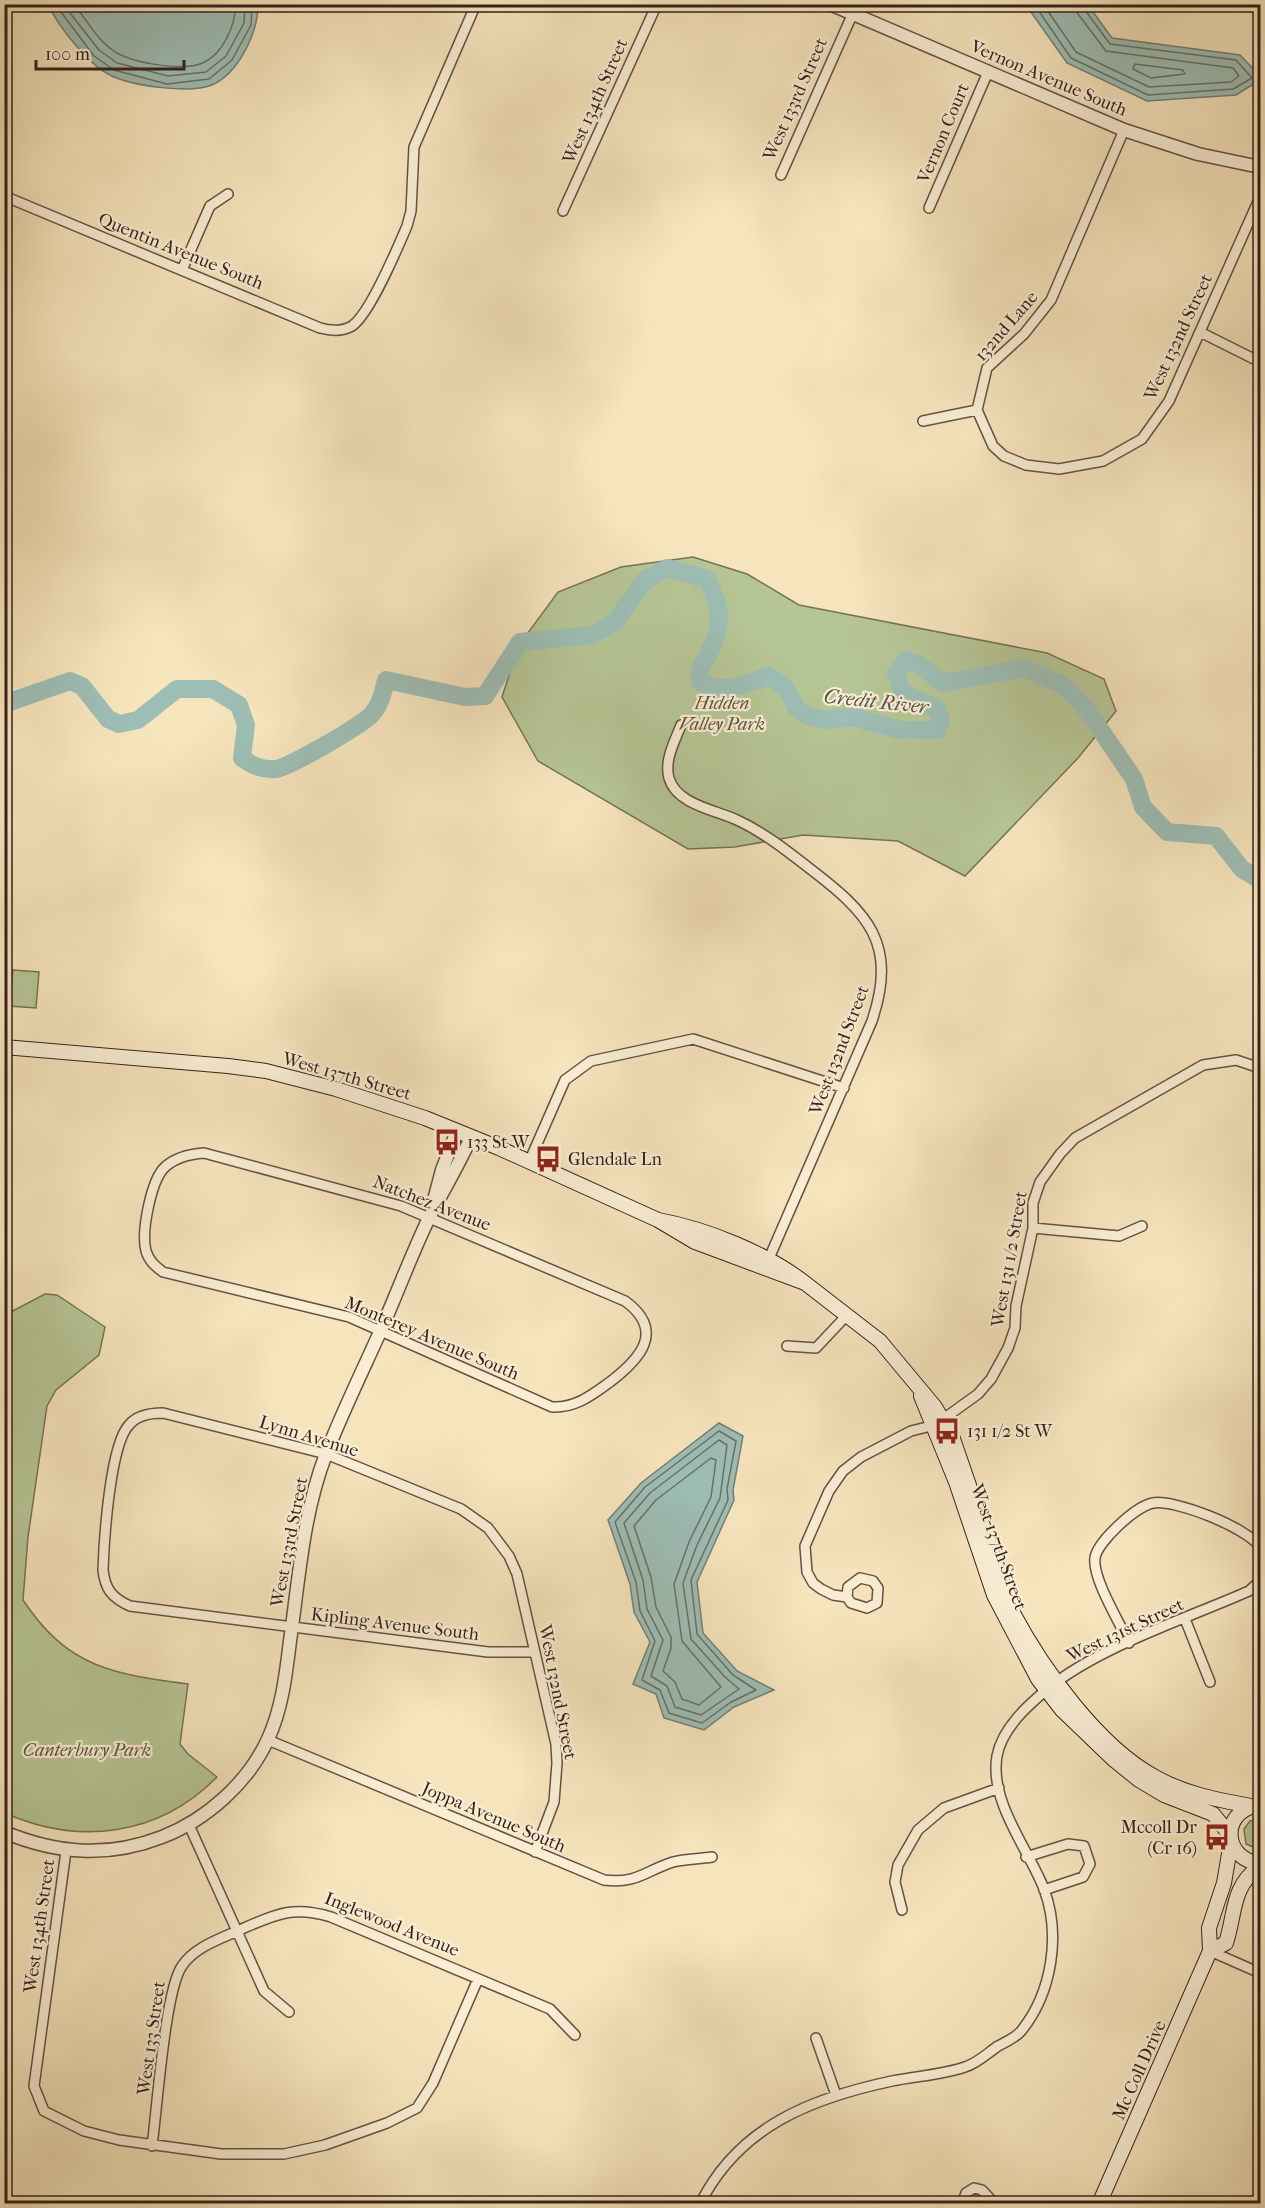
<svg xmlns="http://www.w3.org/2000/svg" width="1265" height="2208" viewBox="0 0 1265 2208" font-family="'IM FELL French Canon',serif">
<rect width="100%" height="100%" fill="#f6e4bd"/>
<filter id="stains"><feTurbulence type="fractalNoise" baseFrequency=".00333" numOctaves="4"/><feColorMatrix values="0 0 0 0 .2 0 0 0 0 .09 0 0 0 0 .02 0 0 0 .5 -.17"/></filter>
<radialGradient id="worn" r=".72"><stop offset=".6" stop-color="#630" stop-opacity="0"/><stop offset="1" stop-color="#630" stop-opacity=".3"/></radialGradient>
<!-- green -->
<path fill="#b6c595" stroke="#767358" stroke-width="1.5" d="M693,557L747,574L799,605L1047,653L1104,679L1116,711L1078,758L965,876L898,841L803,835L735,847L688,849L538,761L502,697L519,645L558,592L621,567Z
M13,970L39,972L36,1008L9,1006Z
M45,1294L57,1295L105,1327L99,1355L56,1390L47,1406L28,1537L23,1600C68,1668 113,1674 188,1684L180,1744L188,1754L217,1777C159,1836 79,1846 5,1813V1315Z
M1260,1819V1850L1246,1844L1244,1829L1250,1821Z"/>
<!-- water -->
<path fill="#9dbeb5" stroke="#737f77" stroke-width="1.5" d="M48,5H258C258,32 239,73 212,85C189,94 134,86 112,76C89,66 59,27 48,5Z
M1026,5H1088L1112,38L1240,55L1260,76V80L1236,95L1147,101L1067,63Z
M719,1423L743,1436L733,1490L734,1500L697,1582L703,1633L737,1671L774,1690L734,1707L704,1730L664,1718L656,1694L633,1684L650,1642L634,1612L630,1584L608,1520L641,1483Z"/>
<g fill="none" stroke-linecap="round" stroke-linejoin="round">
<!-- shore -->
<path stroke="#697068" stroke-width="1.5" d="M55,4L94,56L114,70L167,84L209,79L232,60L251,25L252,4
M63,4L99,50L117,63L168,76L206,72L226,56L244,23L245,4
M74,4C87,21 101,46 121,55C140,64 184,71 203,63C224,53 235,25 236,4
M1034,4L1071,58L1148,95L1233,89L1252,78L1236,60L1110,44L1085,10L1084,4
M1043,4L1076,52L1149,87L1231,82L1239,76L1233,68L1106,51L1078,14L1076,4
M1135,64L1183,70L1185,74L1151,78L1133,69Z
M719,1431L736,1441L727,1489L728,1500L691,1580L697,1634L733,1675L756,1690L731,1702L702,1723L669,1713L660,1690L642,1680L655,1641L640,1611L636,1582L615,1522L645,1487Z
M719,1440L727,1445L720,1498L697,1545L683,1583L691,1639L725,1677L739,1689L701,1715L675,1707L667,1686L651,1676L663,1640L647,1609L643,1580L624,1523L650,1493Z
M711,1458L716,1460L711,1497L689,1542L674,1584L682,1641L721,1687L699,1705L682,1699L675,1682L663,1671L671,1648V1637L656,1607L651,1577L634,1526L656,1500Z"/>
<!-- river -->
<path stroke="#9dbeb5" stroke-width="18" d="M4,704L70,681L82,686L108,719L119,724L138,720L177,689H213L239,705L246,725L242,758C253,766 262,770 276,769C290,767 356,728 369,717C380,707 383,693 386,680L465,697L485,696L520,642L592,635L614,623L645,580L667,568L707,579C721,607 724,623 710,651C704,663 697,669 700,682C725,695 744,684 769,676L785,687L797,709L808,716L826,720L852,717L900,730H937L941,720L938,710L902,692L896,673L906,660L919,665L943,683L1024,668L1063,685L1087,710L1134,779L1143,807L1167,832L1216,836L1242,869L1260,880"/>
<!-- minor casing -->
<g stroke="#655243" stroke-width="12">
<path id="minor" d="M1124,130L1051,300L1024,334L987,368L977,410L993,446L1004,456L1026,465L1059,469L1103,461L1142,439L1169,401L1260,197
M781,175L857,4
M4,196L320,328C331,331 342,332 352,326C370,314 398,247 407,226L411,211L414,147L476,4
M929,208L988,72
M563,211L657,4
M182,270L210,206L228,194
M1200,332L1260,362
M923,421L977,410
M681,725C675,741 664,760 669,778C676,804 715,810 737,820C763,832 786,850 809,868C868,913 898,943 872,1021L767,1263
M204,1153L401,1206L625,1301C666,1331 640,1359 610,1382C592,1395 576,1408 552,1407L349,1317L163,1272C155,1266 149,1261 146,1251C141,1232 151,1180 165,1167C176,1157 190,1154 204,1153Z
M529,1162L565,1080L591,1061L693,1039L844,1088
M1033,1228L1119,1236L1142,1226
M787,1346L816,1348L847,1315
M847,1597L848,1587L860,1578L873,1581L878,1588L877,1603L867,1608L851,1603L847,1597L833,1595L821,1589L813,1583L807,1572L805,1546L829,1491L843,1471L861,1457L911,1431L935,1425L978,1394L991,1379L1008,1348L1015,1328L1016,1306L1033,1228V1203L1040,1182L1060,1154L1075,1138L1203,1065L1236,1060L1260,1068
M1185,1619L1210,1682
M1129,1643C1120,1623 1092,1578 1095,1558C1097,1542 1136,1506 1153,1503C1175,1499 1248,1528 1260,1547
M535,1652H488L130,1606C112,1598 105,1589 103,1570C104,1540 110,1445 129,1425C137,1415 150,1413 163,1413L326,1454L461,1509L488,1528L509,1556L517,1574L556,1744L557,1763L554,1802L535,1852
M268,1740L604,1880C637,1884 645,1871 673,1862C685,1859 699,1859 712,1857
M189,1825L264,1991L289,2012
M66,1851L34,2086L44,2111L84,2131L119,2140L221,2154H284L325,2145L387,2123L417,2108L433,2083L478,1979
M1026,1857L1068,1844L1084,1846L1090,1864L1083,1877L1044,1890
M902,1910L895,1882L898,1865L918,1830L944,1808L999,1788
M1210,1951L1260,1973
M816,2038L836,2095
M152,2146C157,2110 165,1990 182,1966C195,1946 223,1938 244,1928C278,1913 295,1906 331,1917L550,2009L575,2035
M700,2204C739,2126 812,2098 892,2081C916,2076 942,2075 965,2067C976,2064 988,2053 998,2046C1006,2042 1017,2037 1022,2030C1052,1992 1061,1935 1044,1889C1029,1850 989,1802 997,1756C1002,1728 1029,1704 1050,1687C1101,1646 1188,1618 1249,1591L1260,1581
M962,2204L966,2193L974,2188L982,2190L995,2204"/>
</g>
<!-- tertiary casing -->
<g stroke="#655243" stroke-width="15">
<path id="tertiary" d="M830,4L1124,130L1198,154L1260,167
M433,1204L442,1170L457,1131
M4,1832C57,1854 108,1858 162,1837C206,1820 248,1783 268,1739C282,1709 286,1674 290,1641C299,1579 303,1513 326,1454C342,1413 362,1372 380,1332C397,1294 411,1255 429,1218C443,1190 459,1165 471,1137"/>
</g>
<!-- secondary casing -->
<g stroke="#35211a" stroke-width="16">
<path id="secondary" d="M4,1047L228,1066L266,1071L336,1089L425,1118L499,1148L658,1220L695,1242L805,1283C766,1253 707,1229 658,1220
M805,1283L880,1341L935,1407L952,1436L1013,1613C1043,1669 1098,1746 1155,1777C1185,1794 1218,1800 1251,1806
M921,1396L956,1482L994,1595L1038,1679L1062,1710L1113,1759L1139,1780L1164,1795L1213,1814L1230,1835
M1254,1806C1219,1815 1225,1861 1260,1863
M1210,1951L1226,1943C1236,1912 1231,1887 1260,1866
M1099,2204L1210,1951L1209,1928L1224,1883L1231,1842"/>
</g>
<!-- minor -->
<use href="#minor" stroke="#f9edd4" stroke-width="9"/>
<!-- tertiary -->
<use href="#tertiary" stroke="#f9edd4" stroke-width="12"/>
<!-- secondary -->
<use href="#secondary" stroke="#f9edd4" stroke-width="14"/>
</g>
<!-- icons -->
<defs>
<g id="bus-bare" transform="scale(2.07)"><path d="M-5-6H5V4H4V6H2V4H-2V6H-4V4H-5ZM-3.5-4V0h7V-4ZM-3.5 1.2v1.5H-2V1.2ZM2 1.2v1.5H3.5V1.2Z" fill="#8f2418" stroke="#f9edd4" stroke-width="2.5" paint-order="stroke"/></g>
</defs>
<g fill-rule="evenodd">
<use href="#bus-bare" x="447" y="1142"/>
<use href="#bus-bare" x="548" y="1159"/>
<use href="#bus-bare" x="947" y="1431"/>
<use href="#bus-bare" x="1217" y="1837"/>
</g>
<g text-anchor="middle" stroke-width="4.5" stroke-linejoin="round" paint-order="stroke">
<!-- street labels -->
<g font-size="18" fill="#35211a" stroke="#f9edd4">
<text transform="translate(1049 78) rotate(23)" y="6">Vernon Avenue South</text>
<text transform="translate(795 99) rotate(-66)" y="6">West 133rd Street</text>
<text transform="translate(595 101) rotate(-66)" y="6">West 134th Street</text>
<text transform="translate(943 133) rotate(-67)" y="6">Vernon Court</text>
<text transform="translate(181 251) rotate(22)" y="6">Quentin Avenue South</text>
<text transform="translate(1006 326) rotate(-49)" y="6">132nd Lane</text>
<text transform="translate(1178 337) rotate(-65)" y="6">West 132nd Street</text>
<text transform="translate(839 1050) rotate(-69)" y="6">West 132nd Street</text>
<text transform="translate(347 1076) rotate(16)" y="6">West 137th Street</text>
<text transform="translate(432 1203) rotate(21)" y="6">Natchez Avenue</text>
<text transform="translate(1009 1259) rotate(-80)" y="6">West 131 1/2 Street</text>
<text transform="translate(432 1338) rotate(23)" y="6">Monterey Avenue South</text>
<text transform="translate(309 1436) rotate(17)" y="6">Lynn Avenue</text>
<text transform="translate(289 1542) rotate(-79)" y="6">West 133rd Street</text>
<text transform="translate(999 1547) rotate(70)" y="6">West 137th Street</text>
<text transform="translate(395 1624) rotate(7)" y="6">Kipling Avenue South</text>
<text transform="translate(1125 1630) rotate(-25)" y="6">West 131st Street</text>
<text transform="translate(558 1692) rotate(79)" y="6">West 132nd Street</text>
<text transform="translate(494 1817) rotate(23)" y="6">Joppa Avenue South</text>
<text transform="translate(392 1924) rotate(22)" y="6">Inglewood Avenue</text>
<text transform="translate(39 1926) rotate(-82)" y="6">West 134th Street</text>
<text transform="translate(151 2038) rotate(-82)" y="6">West 133 Street</text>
<text transform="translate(1139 2070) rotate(-66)" y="6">Mc Coll Drive</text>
</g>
<!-- park labels -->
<g font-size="18" font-style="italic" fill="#5c523f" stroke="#f9edd4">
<text x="722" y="709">Hidden<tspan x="722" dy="21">Valley Park</tspan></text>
<text x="87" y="1756">Canterbury Park</text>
</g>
<!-- poi labels -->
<g font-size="18" fill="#35211a" stroke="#f9edd4" text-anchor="start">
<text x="467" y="1148">133 St W</text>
<text x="568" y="1165">Glendale Ln</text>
<text x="967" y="1437">131 1/2 St W</text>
<text x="1197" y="1833" text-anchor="end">Mccoll Dr<tspan x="1197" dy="21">(Cr 16)</tspan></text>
</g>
<!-- water labels -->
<g font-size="20" font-style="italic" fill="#545048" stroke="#f9edd4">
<text transform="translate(876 701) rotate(6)" y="7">Credit River</text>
</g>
</g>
<!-- margin -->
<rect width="1265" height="2208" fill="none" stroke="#f6e4bd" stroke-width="24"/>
<rect x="6" y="6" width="1253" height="2196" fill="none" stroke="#35211a" stroke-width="3"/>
<rect x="12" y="12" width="1241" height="2184" fill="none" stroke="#35211a" stroke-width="1.5"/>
<!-- scale -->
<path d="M36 60v9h148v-9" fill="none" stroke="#35211a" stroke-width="3"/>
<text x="45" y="60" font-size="18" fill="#35211a" stroke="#f9edd4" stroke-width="4.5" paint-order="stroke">100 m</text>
<rect width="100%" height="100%" filter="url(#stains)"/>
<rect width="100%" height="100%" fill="url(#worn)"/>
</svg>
